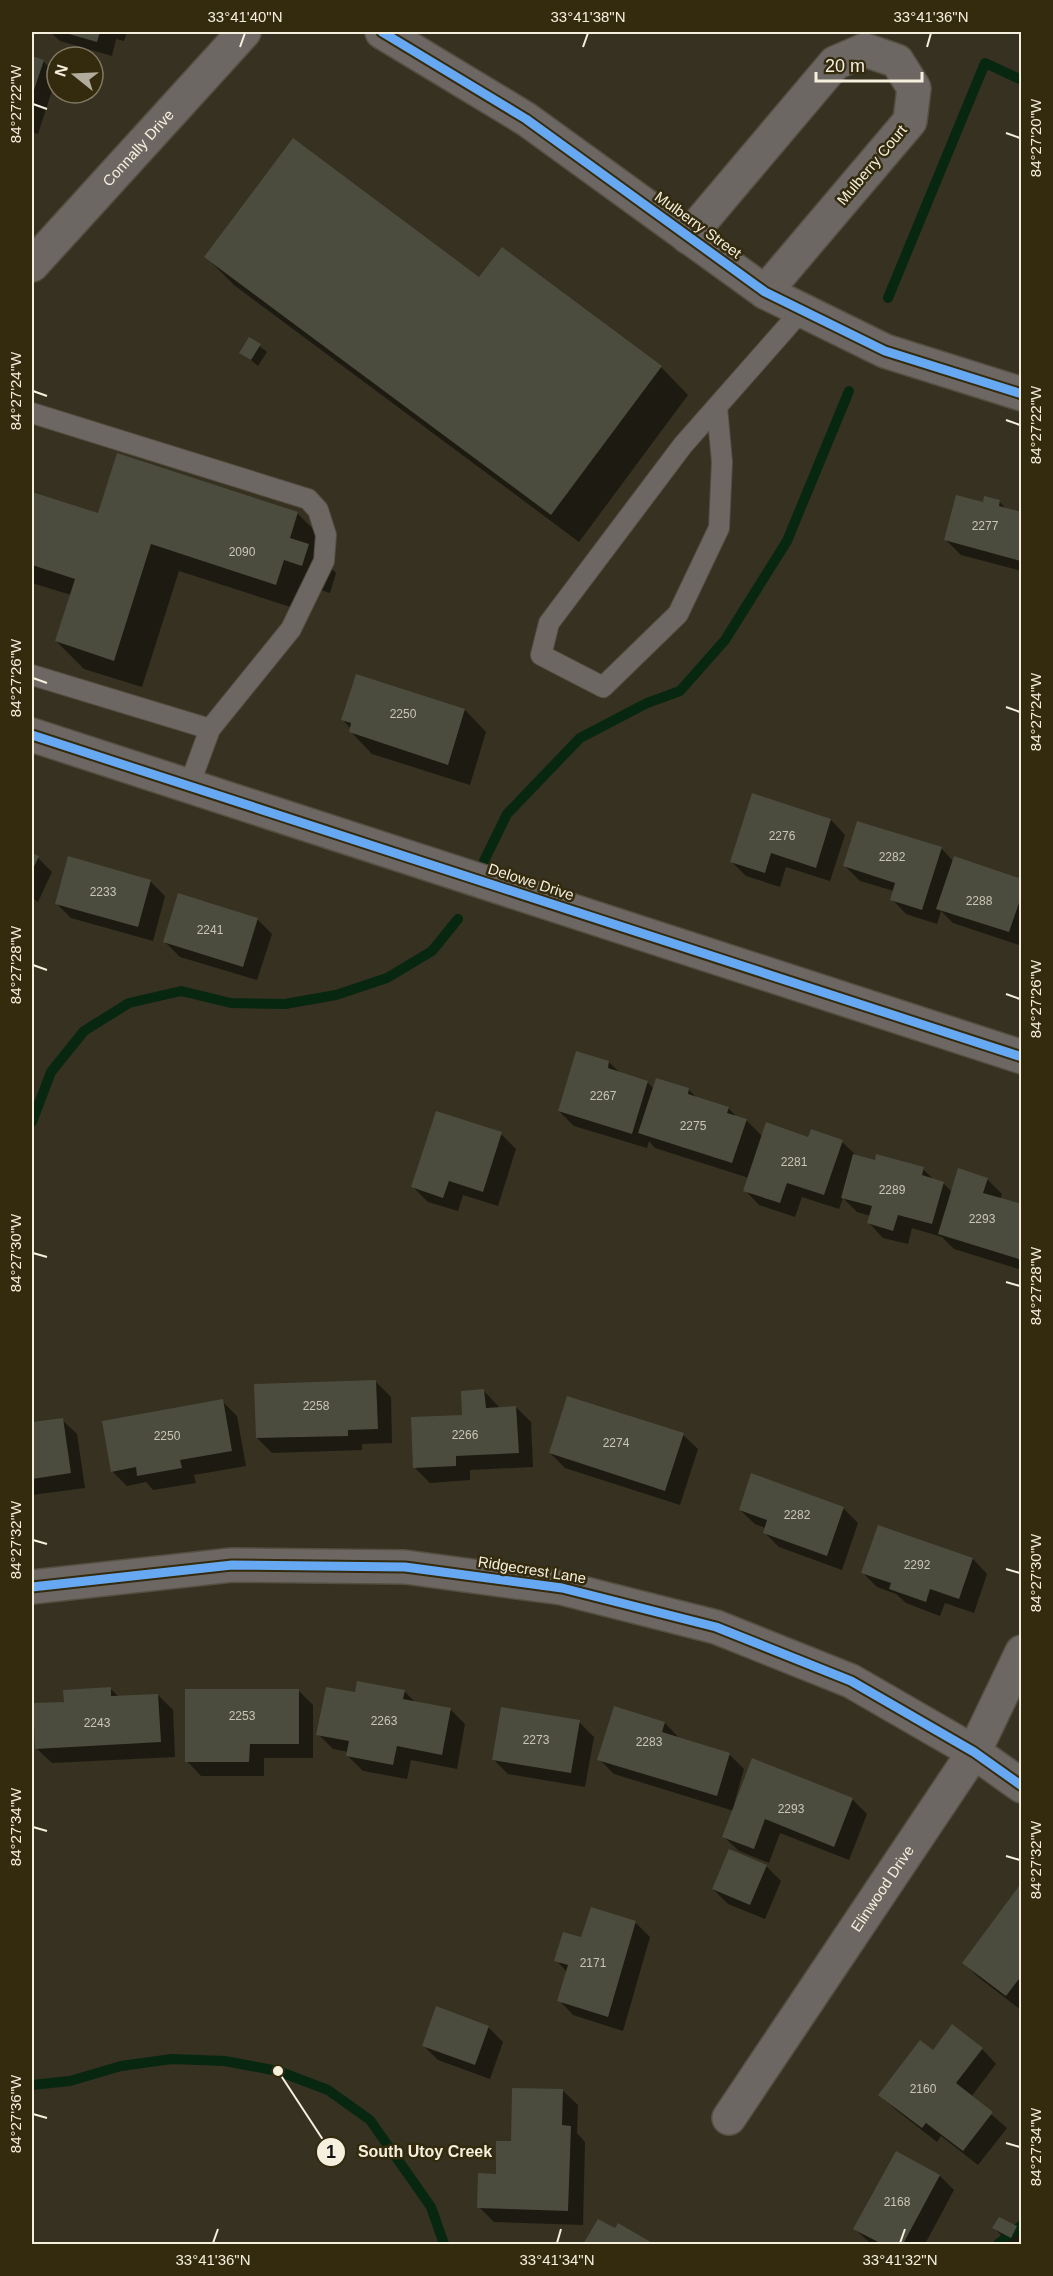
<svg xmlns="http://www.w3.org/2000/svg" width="1053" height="2276" viewBox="0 0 1053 2276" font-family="Arial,sans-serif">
<rect width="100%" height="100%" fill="#363121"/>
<!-- shadow -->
<path fill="#0007" d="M50,32H127L124,41L116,39L112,56L60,41Z
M32,57L44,62L57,75L38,134L32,132Z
M206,257L661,367L688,395L579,542L234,285Z
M250,339L267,352L258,366L241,352Z
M32,493L99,515L297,513L325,541L320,557L336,573L330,593L311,587L303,611L179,571L142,687L84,669L56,641L71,595L32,583Z
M999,501L1007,510L1022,513V571L961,555L946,540L984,504Z
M465,710L486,732L470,785L372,754L351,732V729L342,719Z
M753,795L831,820L845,835L830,881L786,867L780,887L746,876L731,861Z
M941,848L953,861L1022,880V946L953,923L941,911L937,924L906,914L892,899L894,891L860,881L845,866Z
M32,855L38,858L52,872L38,902L32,898Z
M150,881L165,896L153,941L71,918L56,903Z
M257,919L272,934L257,980L180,957L165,942Z
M609,1062L620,1073L647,1082L654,1089L689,1090L697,1098L728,1108L738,1118L746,1120L763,1137L842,1142L857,1156L876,1161L923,1169L935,1181L943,1183L952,1192L987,1179L1002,1194L1000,1200L1022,1206V1270L954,1249L942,1237L912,1228L908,1244L883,1238L869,1223L871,1216L857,1212L843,1198L839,1209L802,1197L795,1217L759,1205L745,1190L749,1178L655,1148L649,1141L647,1148L574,1126L559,1111Z
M501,1134L516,1149L498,1206L463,1195L458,1211L428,1202L413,1187Z
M376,1382L391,1397L392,1443L362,1444V1450L272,1453L257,1438Z
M484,1391L498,1406L499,1408L516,1407L531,1422L533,1467L470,1470V1480L430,1483L415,1468L464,1416Z
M222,1401L237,1416L246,1466L194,1475L196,1483L153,1490L146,1482L127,1486L112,1471Z
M62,1420L77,1434L85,1488L32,1495V1424Z
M683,1435L698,1449L680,1505L565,1468L550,1453Z
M843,1508L858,1523L842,1570L779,1547L764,1532L766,1528L755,1524L740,1510Z
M973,1559L987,1574L974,1613L945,1603L940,1616L906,1603L896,1594L877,1587L863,1573Z
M111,1689L119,1697L158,1695L173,1710L175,1757L52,1763L37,1749L66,1704Z
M298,1690L313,1705V1758H264V1776H201L187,1761Z
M404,1691L416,1703L450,1709L465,1724L457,1769L411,1760L407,1779L363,1771L348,1756L349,1752L333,1749L318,1734L357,1694Z
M579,1722L594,1737L585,1787L508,1774L493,1759Z
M665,1723L679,1738L729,1754L744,1769L734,1804L852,1799L867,1814L849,1860L780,1833L769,1863L739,1851L724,1837L734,1811L614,1774L599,1759Z
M766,1866L781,1881L765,1919L728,1904L713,1889Z
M1022,1885L1021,2010L978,1977L964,1963Z
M635,1922L650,1937L623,2031L573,2015L559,2000L567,1972L556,1960L582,1939Z
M488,2027L503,2042L490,2079L438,2060L423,2045Z
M982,2049L996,2064L971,2097L1007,2128L978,2165L941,2136L937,2142L895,2109L880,2095L933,2052Z
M563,2091L578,2105L577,2133L585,2142L583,2225L494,2222L479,2207L497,2175L512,2143Z
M940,2176L954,2190L925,2244H871L855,2229Z
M599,2221L615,2230L618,2225L651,2244H585Z
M994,2228H1016L1022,2233V2244L1009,2243Z"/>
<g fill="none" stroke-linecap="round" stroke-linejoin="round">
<!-- stream -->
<path stroke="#082711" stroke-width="10" d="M888,298L985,63L1022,80
M484,861L507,814L580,738L647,703L680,691L725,640L787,541L849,391
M32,1122L51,1072L84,1031L129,1003L181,991L231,1003L285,1004L336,995L387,978L432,951L458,919
M32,2085L70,2081L121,2066L172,2059L225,2061L278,2071L328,2090L370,2120L431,2207L444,2244
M998,2244L1022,2225"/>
</g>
<!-- building -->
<path fill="#4b4b3e" d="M62,32H100L97,42Z
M32,56L44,60L32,96Z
M293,138L479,277L502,247L662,366L551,515L204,257Z
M249,337L261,344L251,360L239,353Z
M117,453L298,512L290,538L309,544L302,566L284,560L276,585L151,544L114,661L55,641L75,579L32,565V492L98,513Z
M956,495L983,502L984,496L1000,500L999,506L1022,512L1021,561L944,540Z
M356,674L465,709L448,765L349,732L351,723L341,720Z
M752,793L831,819L816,868L771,853L765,873L730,862Z
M857,821L942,847L922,910L890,900L895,883L843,866Z
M32,853L39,856L32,871Z
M68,856L151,880L138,927L55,904Z
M954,856L1022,879V894L1009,932L936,909Z
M178,893L258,918L243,967L163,942Z
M576,1051L609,1061L608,1068L648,1081L632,1134L558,1111Z
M656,1078L689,1088L688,1094L729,1107L727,1113L747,1119L732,1163L638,1133Z
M436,1111L502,1132L483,1192L449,1181L443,1198L411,1187Z
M766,1122L808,1137L811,1129L843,1140L824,1195L787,1183L780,1203L743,1191Z
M853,1154L875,1160L876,1154L924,1167L922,1175L944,1182L932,1224L898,1215L893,1231L867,1223L872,1206L841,1198Z
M958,1168L988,1178L983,1193L1022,1204V1260L938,1234Z
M376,1380L378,1429L348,1430V1436L256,1438L254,1384Z
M484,1389L486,1408L516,1406L519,1453L456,1456V1466L413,1468L411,1417L462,1415L461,1391Z
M567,1396L684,1433L665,1491L549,1453Z
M223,1399L232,1451L180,1460L182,1468L137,1476L136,1467L111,1472L102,1421Z
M63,1418L71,1473L32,1479V1422Z
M751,1473L844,1507L827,1556L763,1533L767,1520L739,1510Z
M878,1525L973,1558L959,1599L930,1589L926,1602L889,1589L891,1583L861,1573Z
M357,1681L405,1690L403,1699L451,1708L442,1755L397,1746L393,1765L346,1756L349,1741L316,1735L326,1687L355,1692Z
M111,1687V1696L158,1694L161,1742L35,1749L33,1703L64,1702L63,1690Z
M185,1689H299V1744H250L249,1762H185Z
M614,1706L665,1722L662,1732L730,1753L717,1796L597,1760Z
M501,1707L580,1720L571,1773L492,1760Z
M752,1758L853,1798L834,1847L765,1819L754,1849L722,1837Z
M729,1849L767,1865L750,1905L712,1889Z
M1022,1882V1975L1006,1996L962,1963Z
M591,1907L636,1921L608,2017L557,2001L568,1965L554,1961L563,1932L581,1937Z
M436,2006L489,2026L475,2065L422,2046Z
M952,2024L983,2048L956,2083L993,2112L963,2151L926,2123L922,2128L878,2095L920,2040L933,2050Z
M512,2088L563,2089L562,2125L571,2126L568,2211L477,2208L478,2173L496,2174V2141H511Z
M896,2151L940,2175L903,2244H882L853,2229Z
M999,2217L1017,2226L1011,2238L992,2228Z
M598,2219L615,2228L618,2223L654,2244H583Z"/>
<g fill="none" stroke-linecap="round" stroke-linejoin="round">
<!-- service casing -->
<g stroke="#534f41" stroke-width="22">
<path id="service" d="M717,407L722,462L719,528L678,614L603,687L541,655L549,623L683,445L802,310
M32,413L308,499L318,510L326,535L324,561L291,629L210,729L189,786
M32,675L210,729"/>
</g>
<!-- minor casing -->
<g stroke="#534f41" stroke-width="36">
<g id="minor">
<path d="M382,32L526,119L765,292L885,351L1022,394"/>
<path d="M688,237L835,63L865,50L897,61L914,88L910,121L765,292"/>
<path d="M32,1587L232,1565L405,1567L562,1588L716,1627L851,1681L974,1752L1022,1786"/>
<path id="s1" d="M729,2118L974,1752L1022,1652"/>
</g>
</g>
<!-- tertiary casing -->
<g stroke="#534f41" stroke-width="36">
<g id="tertiary">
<path id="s2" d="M32,265L244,32"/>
<path d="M32,735L1022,1057"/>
</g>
</g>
<!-- service -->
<use href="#service" stroke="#6c6762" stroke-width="20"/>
<!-- minor -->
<use href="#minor" stroke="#6c6762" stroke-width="33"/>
<!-- tertiary -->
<use href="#tertiary" stroke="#6c6762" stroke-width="33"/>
<!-- cycleway casing -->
<g stroke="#342a0e" stroke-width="13">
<path id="cycleway" d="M382,32L526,119L765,292L885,351L1022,394
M32,735L1022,1057
M32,1587L232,1565L405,1567L562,1588L716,1627L851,1681L974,1752L1022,1786"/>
</g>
<!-- cycleway -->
<use href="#cycleway" stroke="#66a8f1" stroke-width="9"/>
</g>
<!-- ticks -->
<path fill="none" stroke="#f5efde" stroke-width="2" d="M240,47L245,33M583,47L588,33M927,47L931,33M33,104L47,109M1006,133L1020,138M33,391L47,396M1006,420L1020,425M33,678L47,683M1006,707L1020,712M33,965L47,970M1006,994L1020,999M33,1253L47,1257M1006,1282L1020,1286M33,1540L47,1544M1006,1569L1020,1573M33,1827L47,1831M1006,1856L1020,1860M33,2114L47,2118M1006,2143L1020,2147M213,2243L218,2229M557,2243L561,2229M900,2243L905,2229"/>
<g text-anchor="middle" stroke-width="5" stroke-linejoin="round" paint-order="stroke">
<!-- number labels -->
<g font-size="12" fill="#cac6b6">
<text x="985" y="530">2277</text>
<text x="242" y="556">2090</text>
<text x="403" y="718">2250</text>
<text x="782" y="840">2276</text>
<text x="892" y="861">2282</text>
<text x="103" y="896">2233</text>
<text x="979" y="905">2288</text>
<text x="210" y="934">2241</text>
<text x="603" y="1100">2267</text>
<text x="693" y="1130">2275</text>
<text x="794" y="1166">2281</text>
<text x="892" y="1194">2289</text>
<text x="982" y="1223">2293</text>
<text x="316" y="1410">2258</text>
<text x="465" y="1439">2266</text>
<text x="167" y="1440">2250</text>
<text x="616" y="1447">2274</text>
<text x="797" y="1519">2282</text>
<text x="917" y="1569">2292</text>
<text x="242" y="1720">2253</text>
<text x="384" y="1725">2263</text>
<text x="97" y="1727">2243</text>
<text x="536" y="1744">2273</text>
<text x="649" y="1746">2283</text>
<text x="791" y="1813">2293</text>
<text x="593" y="1967">2171</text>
<text x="923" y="2093">2160</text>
<text x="897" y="2206">2168</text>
</g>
<!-- street labels -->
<g font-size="15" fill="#f5efde" stroke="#342a0e">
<text dy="5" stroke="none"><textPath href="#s2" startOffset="158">Connally Drive</textPath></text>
<text transform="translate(872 165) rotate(-50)" y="5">Mulberry Court</text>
<text transform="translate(698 225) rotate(36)" y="5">Mulberry Street</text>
<text transform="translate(531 882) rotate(18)" y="5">Delowe Drive</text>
<text transform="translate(532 1570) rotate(9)" y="5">Ridgecrest Lane</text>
<text dy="5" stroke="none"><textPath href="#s1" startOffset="276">Elinwood Drive</textPath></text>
</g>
</g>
<!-- callouts -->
<path fill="none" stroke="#f5efde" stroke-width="2" d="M278 2071L331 2152"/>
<g fill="#f5efde" stroke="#342a0e" stroke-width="2">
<circle cx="278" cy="2071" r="6"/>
<circle cx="331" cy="2152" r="15"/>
</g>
<g font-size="18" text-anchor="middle" font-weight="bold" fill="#111">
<text x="331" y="2158">1</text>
</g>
<g font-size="16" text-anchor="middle" font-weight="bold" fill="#f5efde" stroke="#342a0e" stroke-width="5" stroke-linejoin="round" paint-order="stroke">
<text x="425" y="2157">South Utoy Creek</text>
</g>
<!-- border -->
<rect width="1053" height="2276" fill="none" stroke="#342a0e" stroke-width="66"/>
<!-- north arrow -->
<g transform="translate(75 75) rotate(288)"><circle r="28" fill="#342a0e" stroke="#817961" stroke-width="1.5"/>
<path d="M0-4.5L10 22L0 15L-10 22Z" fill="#b2ac9c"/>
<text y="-9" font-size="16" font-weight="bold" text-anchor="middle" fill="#f5efde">N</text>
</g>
<!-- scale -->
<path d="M816 72v9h106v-9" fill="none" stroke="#f5efde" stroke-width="3"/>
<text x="825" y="72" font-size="18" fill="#f5efde" stroke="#342a0e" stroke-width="4.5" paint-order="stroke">20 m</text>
<rect x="33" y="33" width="987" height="2210" fill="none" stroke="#f5efde" stroke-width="2"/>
<g font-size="15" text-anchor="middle" fill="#f5efde">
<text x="245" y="22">33°41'40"N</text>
<text x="588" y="22">33°41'38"N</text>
<text x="931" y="22">33°41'36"N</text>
<text transform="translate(16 104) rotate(-90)" y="5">84°27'22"W</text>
<text transform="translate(1036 138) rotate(-90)" y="5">84°27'20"W</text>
<text transform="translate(16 391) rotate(-90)" y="5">84°27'24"W</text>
<text transform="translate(1036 425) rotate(-90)" y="5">84°27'22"W</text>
<text transform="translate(16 678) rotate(-90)" y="5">84°27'26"W</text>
<text transform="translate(1036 712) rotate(-90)" y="5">84°27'24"W</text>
<text transform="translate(16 965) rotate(-90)" y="5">84°27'28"W</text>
<text transform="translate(1036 999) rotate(-90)" y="5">84°27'26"W</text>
<text transform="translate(16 1253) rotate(-90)" y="5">84°27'30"W</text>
<text transform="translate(1036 1286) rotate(-90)" y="5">84°27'28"W</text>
<text transform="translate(16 1540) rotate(-90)" y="5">84°27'32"W</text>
<text transform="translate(1036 1573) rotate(-90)" y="5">84°27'30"W</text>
<text transform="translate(16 1827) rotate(-90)" y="5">84°27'34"W</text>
<text transform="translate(1036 1860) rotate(-90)" y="5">84°27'32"W</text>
<text transform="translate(16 2114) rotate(-90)" y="5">84°27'36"W</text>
<text transform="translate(1036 2147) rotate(-90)" y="5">84°27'34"W</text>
<text x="213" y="2265">33°41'36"N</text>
<text x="557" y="2265">33°41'34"N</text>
<text x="900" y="2265">33°41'32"N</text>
</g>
</svg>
